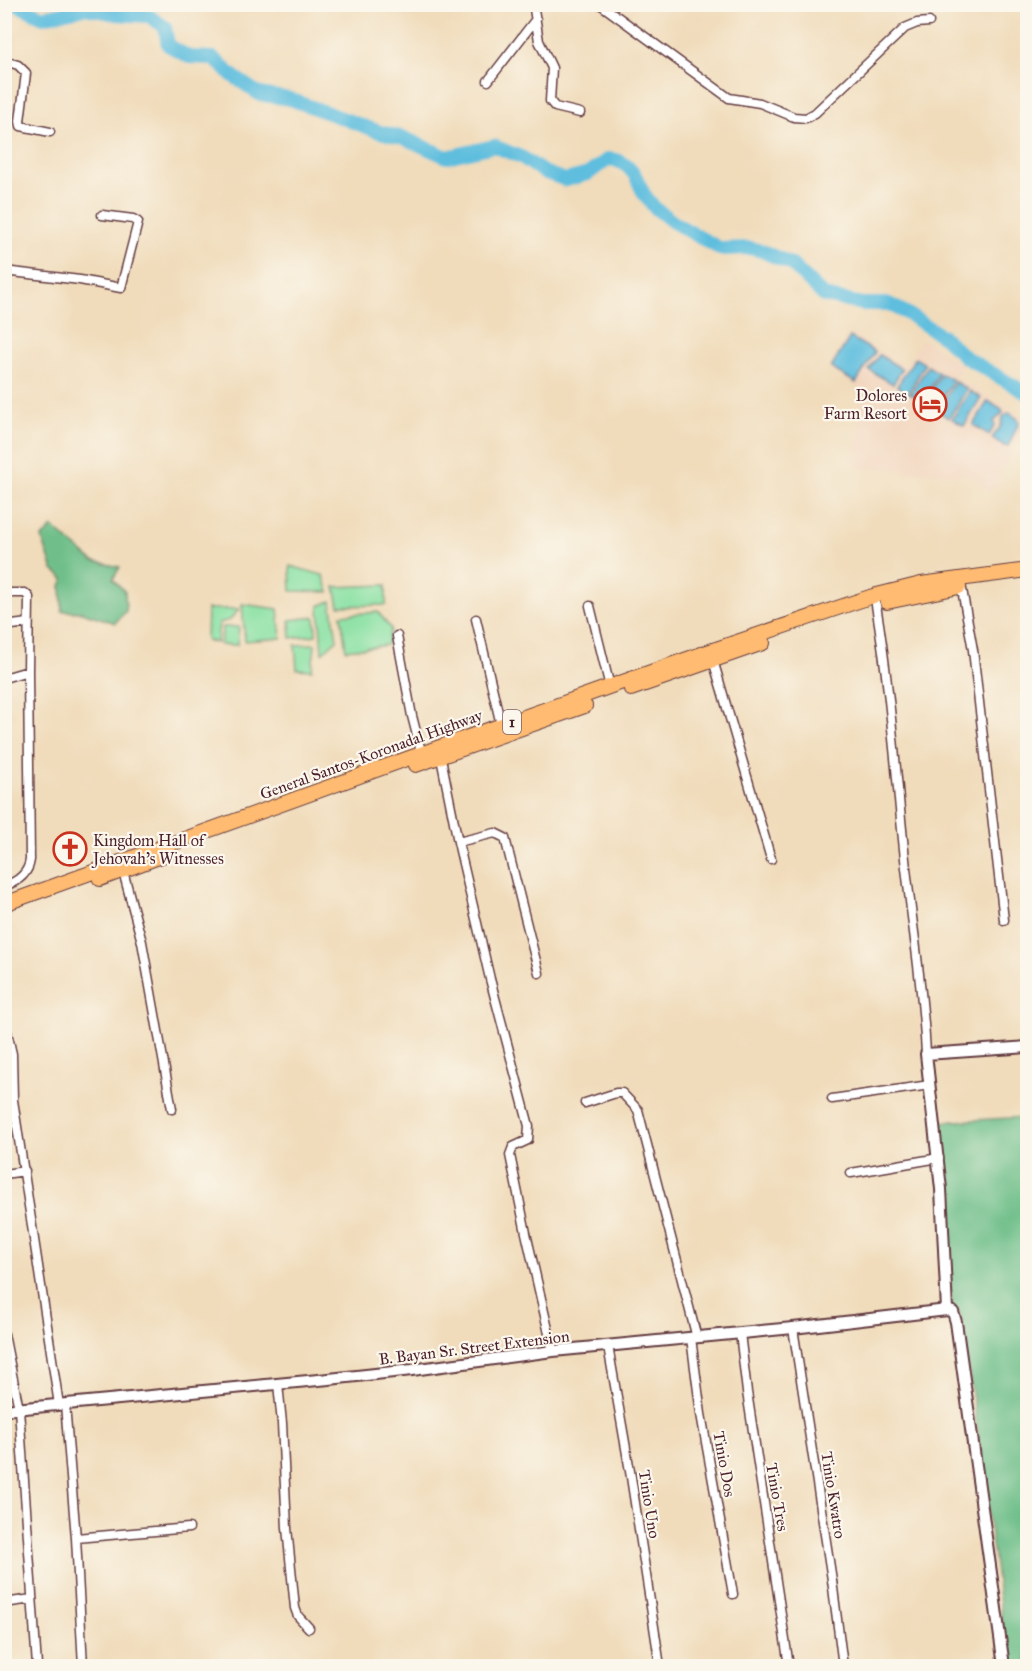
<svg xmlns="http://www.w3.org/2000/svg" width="1032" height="1671" viewBox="0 0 1032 1671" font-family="'IM FELL Great Primer',serif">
<rect width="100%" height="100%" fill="#fbf7ec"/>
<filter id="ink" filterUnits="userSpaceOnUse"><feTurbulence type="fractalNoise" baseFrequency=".0167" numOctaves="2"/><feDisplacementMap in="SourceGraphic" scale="12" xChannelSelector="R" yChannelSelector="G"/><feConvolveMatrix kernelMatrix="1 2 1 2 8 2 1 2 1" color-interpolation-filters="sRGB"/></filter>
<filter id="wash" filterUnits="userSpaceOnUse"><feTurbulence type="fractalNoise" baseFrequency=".008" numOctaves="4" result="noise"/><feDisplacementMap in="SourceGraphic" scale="24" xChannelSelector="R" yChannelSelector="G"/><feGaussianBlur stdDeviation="1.35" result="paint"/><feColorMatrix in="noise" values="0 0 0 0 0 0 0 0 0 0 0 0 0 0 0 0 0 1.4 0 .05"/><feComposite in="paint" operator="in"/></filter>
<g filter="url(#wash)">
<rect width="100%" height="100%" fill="#f0dbba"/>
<!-- built -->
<path fill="#f2d5bd" d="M849,334L905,366L922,339L963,365L956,377L1026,419L991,493L983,490L979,482L970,475L855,467L860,389L828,369Z"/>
<!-- green -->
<path fill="#8be1a4" stroke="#6a8068" stroke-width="1.5" d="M290,566L323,575L329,592L291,591Z
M386,585V605L339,606L335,587Z
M331,601L337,640L322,653L319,606Z
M242,604L278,609L281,638L245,641Z
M207,609H239L230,620L219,623L217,643L206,640Z
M378,612L391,629L387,645L346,650L341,615Z
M315,617L316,635L291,638L290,620Z
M223,627H239L237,645H220Z
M315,644L312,670L297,669L295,645Z"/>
<!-- forest -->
<path fill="#70bf8a" stroke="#5d6f5a" stroke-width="1.5" d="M52,527L93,561L120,567L113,579L125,592L126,611L115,623L82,612L62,611L61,586L64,579L53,570L42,538Z
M1027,1117V1666H1008L976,1421L960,1313L952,1305L938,1122Z"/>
<!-- water -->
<path fill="#5fbede" stroke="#546e84" stroke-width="1.5" d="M850,337L875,352L856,383L831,368Z
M879,355L902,369L893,384L869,370Z
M915,358L925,364L908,393L897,386Z
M928,366L939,373L922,401L910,394Z
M941,374L953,380L935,409L924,402Z
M955,382L967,389L949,418L937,411Z
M970,391L981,398L964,426L952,419Z
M988,401L1002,410L1003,413L994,421L995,425L989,435L973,425Z
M1009,413L1018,419L1019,423L1008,446H1004L992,438L1001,426L1003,417Z"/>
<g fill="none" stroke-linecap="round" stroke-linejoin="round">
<!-- river -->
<path stroke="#5fbede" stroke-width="14" d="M15,4L43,17L85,8L115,14L149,16L165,27L168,45L189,57L213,58L233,76L259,94L290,99L380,132L404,138L447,157L494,146L523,158L543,172L566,180L588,174L608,159L616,160L627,166L635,175L644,194L654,207L673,222L701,238L721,249L750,248L762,251L780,259L791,264L824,296L863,304H889L908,314L945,338L965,357L1028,394"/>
</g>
</g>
<g filter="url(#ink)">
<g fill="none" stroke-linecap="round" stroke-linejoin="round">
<!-- minor casing -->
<g stroke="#633b40" stroke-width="11">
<path id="minor" d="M536,4L534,9L539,41L552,68L550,101L555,107L580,113
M600,4L729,98L760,103L794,117L806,118L815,113L905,28L917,23L929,22
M4,61L18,65L26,73L20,121L21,126L50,132
M488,81L536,19
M4,271L80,280L121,288L138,222L133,219L102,215
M961,584L973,650L1004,920
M876,605C890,689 896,774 905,859C912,924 923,988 926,1054
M590,606L610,687
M476,619L501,725
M4,626L28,623
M397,636L412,716L422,755
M713,660L771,859
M4,678L28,671L29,597L25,593H6
M440,753L458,842L490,979L529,1126L528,1140L513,1147L510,1155L526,1233L553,1351
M458,842L495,833L505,838L539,973
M123,871L142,942L172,1109
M4,886C17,882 28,875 30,860L28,671
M4,1019L12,1054L13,1100L59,1405
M832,1099L930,1085
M585,1103L616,1093H622L638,1110L697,1338
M851,1173L939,1158
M4,1174L25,1171
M793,1328L832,1580L843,1666
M740,1333L747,1392L789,1666
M4,1334L19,1409L37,1666
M691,1338L701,1414L733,1594
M608,1346L631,1477L660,1666
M278,1384L282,1423L287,1528L295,1608L298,1616L309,1628
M65,1404L76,1538L83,1666
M76,1538L189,1528
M4,1603L32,1599"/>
</g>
<!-- tertiary casing -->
<g stroke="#633b40" stroke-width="14">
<path id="tertiary" d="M947,1310L953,1312L956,1322L1004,1666
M947,1310L941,1189L926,1054L1028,1047
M4,1410L329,1379L412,1370L553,1351L793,1328L947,1310"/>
</g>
<!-- trunk casing -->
<g stroke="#633b40" stroke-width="16">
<path id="trunk" d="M887,602L959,587
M631,689L763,643
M416,765L585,706
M100,879L167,854
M4,904L437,748L707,652L873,596L921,584L1028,570"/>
</g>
<!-- minor -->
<use href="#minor" stroke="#fff" stroke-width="8"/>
<!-- tertiary -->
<use href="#tertiary" stroke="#fff" stroke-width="10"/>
<!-- trunk -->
<use href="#trunk" stroke="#febb71" stroke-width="14"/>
</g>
</g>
<!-- icons -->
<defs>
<g id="hotel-ring" transform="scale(1.725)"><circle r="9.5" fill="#fbf7ec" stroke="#c8321e" stroke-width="1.5"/><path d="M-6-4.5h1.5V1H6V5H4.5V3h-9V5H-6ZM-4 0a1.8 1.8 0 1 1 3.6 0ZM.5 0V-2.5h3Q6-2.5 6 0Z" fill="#c8321e"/></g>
<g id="church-ring" transform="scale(1.725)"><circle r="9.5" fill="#fbf7ec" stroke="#c8321e" stroke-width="1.5"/><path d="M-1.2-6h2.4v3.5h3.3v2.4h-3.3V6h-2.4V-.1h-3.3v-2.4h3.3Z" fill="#c8321e"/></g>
</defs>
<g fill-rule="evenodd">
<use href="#hotel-ring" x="930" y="404"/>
<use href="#church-ring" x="70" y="849"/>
</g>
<g text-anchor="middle" stroke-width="4.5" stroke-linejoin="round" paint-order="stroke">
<!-- shield labels -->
<rect fill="#fbf7ec" stroke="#7f6065" stroke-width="1.5" x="503" y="710" width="18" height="24" rx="4.5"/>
<g font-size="15" font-weight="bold" fill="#4a1f2b">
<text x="512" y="727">1</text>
</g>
<!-- poi labels -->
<g font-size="16" fill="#4a1f2b" stroke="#fbf7ec" text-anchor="end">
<text x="907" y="401">Dolores<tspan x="907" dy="18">Farm Resort</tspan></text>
<text x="93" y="846" text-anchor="start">Kingdom Hall of<tspan x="93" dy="18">Jehovah's Witnesses</tspan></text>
</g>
<!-- street labels -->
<g font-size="16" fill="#4a1f2b" stroke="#fbf7ec">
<text transform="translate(371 754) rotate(-20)" y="6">General Santos-Koronadal Highway</text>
<text transform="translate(474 1347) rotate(-7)" y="6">B. Bayan Sr. Street Extension</text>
<text transform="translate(725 1464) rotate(80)" y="6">Tinio Dos</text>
<text transform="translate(834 1495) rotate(81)" y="6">Tinio Kwatro</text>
<text transform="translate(778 1497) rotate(80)" y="6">Tinio Tres</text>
<text transform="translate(650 1504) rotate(81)" y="6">Tinio Uno</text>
</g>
</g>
<!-- margin -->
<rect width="1032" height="1671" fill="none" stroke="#fbf7ec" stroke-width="24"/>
</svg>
